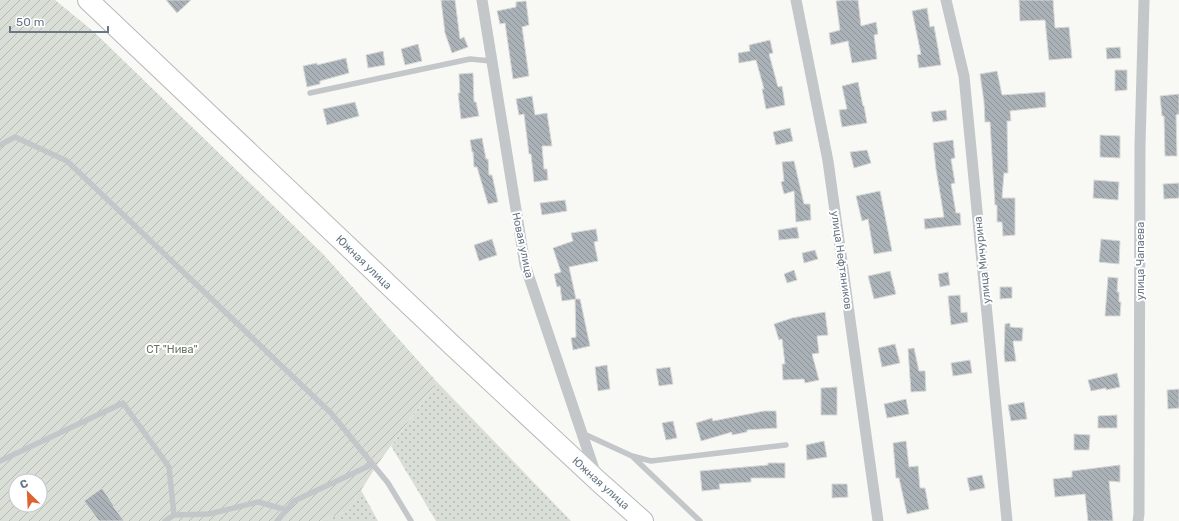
<svg xmlns="http://www.w3.org/2000/svg" width="1179" height="521" viewBox="0 0 1179 521" font-family="Rubik,sans-serif">
<defs>
<pattern id="grass-dots" width="8" height="8" patternUnits="userSpaceOnUse"><rect width="8" height="8" fill="#d9dfd6"/><path d="M2 2h.1M6 6h.1" fill="none" stroke="#b4b9b3" stroke-width="1.8" stroke-linecap="round"/></pattern>
<pattern id="garden-furrows" width="10" height="10" patternUnits="userSpaceOnUse"><rect width="10" height="10" fill="#d9dfd6"/><path d="M-1 1l2-2M0 10L10 0M9 11l2-2" fill="none" stroke="#b4b9b3"/></pattern>
<pattern id="building-back-hatch" width="6" height="6" patternUnits="userSpaceOnUse"><rect width="6" height="6" fill="#aab2b7"/><path d="M-1 5l2 2M0 0l6 6M5-1l2 2" fill="none" stroke="#8e959a"/></pattern>
</defs>
<rect width="100%" height="100%" fill="#f8f8f5"/>
<!-- grass -->
<path fill="url(#grass-dots)" d="M437,382L571,521H436L391,446Z
M361,490L378,521H320L348,511Z"/>
<!-- garden -->
<path fill="url(#garden-furrows)" fill-rule="evenodd" d="M0,0H55L93,31L324,255L437,382L377,465L348,511L320,521H0ZM16,481H40V505H16Z"/>
<!-- building -->
<path fill="url(#building-back-hatch)" stroke="#d9d9d7" d="M166,0H191L177,13Z
M441,0H455L460,39L464,37L468,47L452,53L445,33Z
M842,0H858L861,26L876,22L878,34L874,35L877,59L852,63L848,41L831,45L829,33L840,30L836,1Z
M1019,0H1053L1055,28L1069,27L1072,58L1049,60L1045,20L1020,21Z
M526,1L529,25L522,27L529,76L513,79L505,23L500,24L497,11L516,7V2Z
M927,8L930,27L934,26L941,65L919,68L917,55L921,54L912,11Z
M770,40L773,53L769,54L778,87L782,86L785,105L766,109L762,89H764L756,60L739,63L738,53L750,51L749,45Z
M418,44L422,61L405,65L401,49Z
M1120,47L1121,58L1107,59L1106,48Z
M383,51L385,65L368,68L366,55Z
M346,58L349,73L320,81V84L307,87L303,66L317,63V65Z
M1115,70H1127V90L1115,91Z
M997,71L1002,95L1045,92L1046,107L1010,111L1011,121H1007L1008,173H1004L1002,198H1015V235L1003,236L1002,222H997V205H995L990,122H985L984,102L980,74Z
M473,73L474,102H476L479,116L461,119L458,93H460L459,74Z
M858,82L863,106H864L867,123L842,127L839,110L847,109L842,86Z
M1179,94V114L1176,115L1177,156H1165L1164,116H1162L1160,96Z
M532,96L535,115L547,113L552,146H542L544,169H547L548,180L534,182L531,154H529L524,114L519,115L516,99Z
M355,102L359,116L327,125L323,109Z
M946,110L947,120L933,122L931,112Z
M790,128L793,141L776,145L773,132Z
M1100,135L1120,136V158L1100,157Z
M482,138L486,159H488L489,175H492L498,202L488,204L477,167H474L473,152H472L470,140Z
M953,140L955,158L951,159L955,183L951,184L956,213H960L961,225L925,229L924,219L944,217L936,169L933,143Z
M867,150L871,163L854,168L850,152Z
M794,161L804,204H810L811,220L796,222L794,191L784,194L781,182L784,181L782,162Z
M1094,180L1119,182L1118,200L1093,198Z
M1179,183V198L1164,199L1163,184Z
M880,191L892,251L874,254L868,219L862,221L856,196Z
M565,200L567,211L542,215L540,203Z
M797,227L799,238L779,240L778,230Z
M596,229L598,241L594,242L598,261L569,267L576,299L562,301L560,286L557,287L554,274L561,272L553,248L573,241L571,233Z
M492,239L497,255L479,261L474,245Z
M1101,239L1120,241L1119,264L1099,262Z
M815,250L818,259L804,263L802,253Z
M794,270L797,280L787,283L784,274Z
M890,271L896,294L874,299L868,276Z
M948,272L950,285L940,287L938,274Z
M1108,277L1118,278L1117,292H1119V302H1121L1120,316H1105Z
M1000,287H1012V298L1000,299Z
M960,295L961,313L967,312L968,322L951,325L948,296Z
M575,299H580L590,346L573,350L571,338L576,337Z
M825,312L828,335L817,336L819,353L812,354L819,380L805,383L804,379L783,380L782,364H785L782,339L779,340L774,324L792,318Z
M1010,323V327L1023,328L1022,341H1013L1016,361L1005,362L1004,354L1005,324Z
M895,344L900,363L882,367L878,348Z
M914,348L919,371H925L926,391L911,392L908,349Z
M970,360L972,373L953,376L951,363Z
M607,365L610,389L598,391L595,367Z
M670,367L673,384L659,386L656,369Z
M1117,373L1120,387L1106,390V388L1091,391L1088,380Z
M837,387V415H821V388Z
M1179,389V408L1168,409L1167,390Z
M906,399L909,414L887,418L884,404Z
M1024,402L1027,419L1011,421L1008,405Z
M764,411H776L777,428L747,430V432L732,435V432L701,441L696,423L712,418L713,421Z
M1117,415V428H1098V416Z
M673,421L677,438L666,440L662,423Z
M1074,434L1090,435L1089,450H1074Z
M824,441L827,457L807,460L806,445Z
M906,441L909,467L918,466L920,488H925L929,509L907,514L899,478H896L893,443Z
M768,463H785V478H751V482L719,484L720,489L702,491L700,471L768,465Z
M1120,465V482L1109,481L1113,521H1088L1085,494L1055,497L1053,479L1072,477V471Z
M982,475L985,488L970,491L967,478Z
M832,484H847L848,497L832,498Z
M102,488L114,506H113L124,521H99L84,501Z"/>
<g fill="none" stroke-linecap="round" stroke-linejoin="round">
<!-- highway casing -->
<g stroke="#b6b9bc" stroke-width="22">
<path id="highway" d="M88,0L453,346L598,481L643,521"/>
</g>
<!-- lane -->
<path stroke="#c3c7ca" stroke-width="5.5" d="M310,93L470,59L491,61
M0,145L15,137L67,161L331,413L388,483L411,521
M582,433L632,456L651,461L786,445
M633,457L700,521
M0,461L123,403L169,467L174,515
M165,521L174,515L209,514L258,502L287,510
M277,521L294,501L373,464"/>
<!-- street -->
<path stroke="#c3c7ca" stroke-width="11" d="M482,0L525,265L596,475
M796,0L828,161L878,521
M946,0L964,76L1007,521
M1138,521L1139,514L1140,145L1144,0"/>
<!-- highway -->
<use href="#highway" stroke="#fff" stroke-width="20"/>
</g>
<g text-anchor="middle" stroke-width="4" stroke-linejoin="round" paint-order="stroke">
<!-- street labels -->
<g font-size="11" fill="#687685" stroke="#fff">
<text transform="translate(523 245) rotate(78)" y="4">Новая улица</text>
<text transform="translate(842 260) rotate(82)" y="4">улица Нефтяников</text>
<text transform="translate(982 260) rotate(-96)" y="4">улица Мичурина</text>
<text transform="translate(1140 261) rotate(-90)" y="4">улица Чапаева</text>
<text transform="translate(364 262) rotate(44)" y="4">Южная улица</text>
<text transform="translate(601 483) rotate(42)" y="4">Южная улица</text>
</g>
<!-- park labels -->
<g font-size="11" fill="#667762" stroke="#fff">
<text x="172" y="353">СТ "Нива"</text>
</g>
</g>
<!-- north arrow -->
<g transform="translate(28 493) rotate(336)"><circle r="19" fill="#ffffff" stroke="#c3c8ce"/>
<path d="M0-3L7 15L0 10L-7 15Z" fill="#dd6330"/>
<text y="-6" font-size="11" font-weight="bold" text-anchor="middle" fill="#687685">С</text>
</g>
<!-- scale -->
<path d="M10 26v6h98v-6" fill="none" stroke="#687685" stroke-width="2"/>
<text x="16" y="26" font-size="12" fill="#687685" stroke="#ffffff" stroke-width="3" paint-order="stroke">50 m</text>
</svg>
